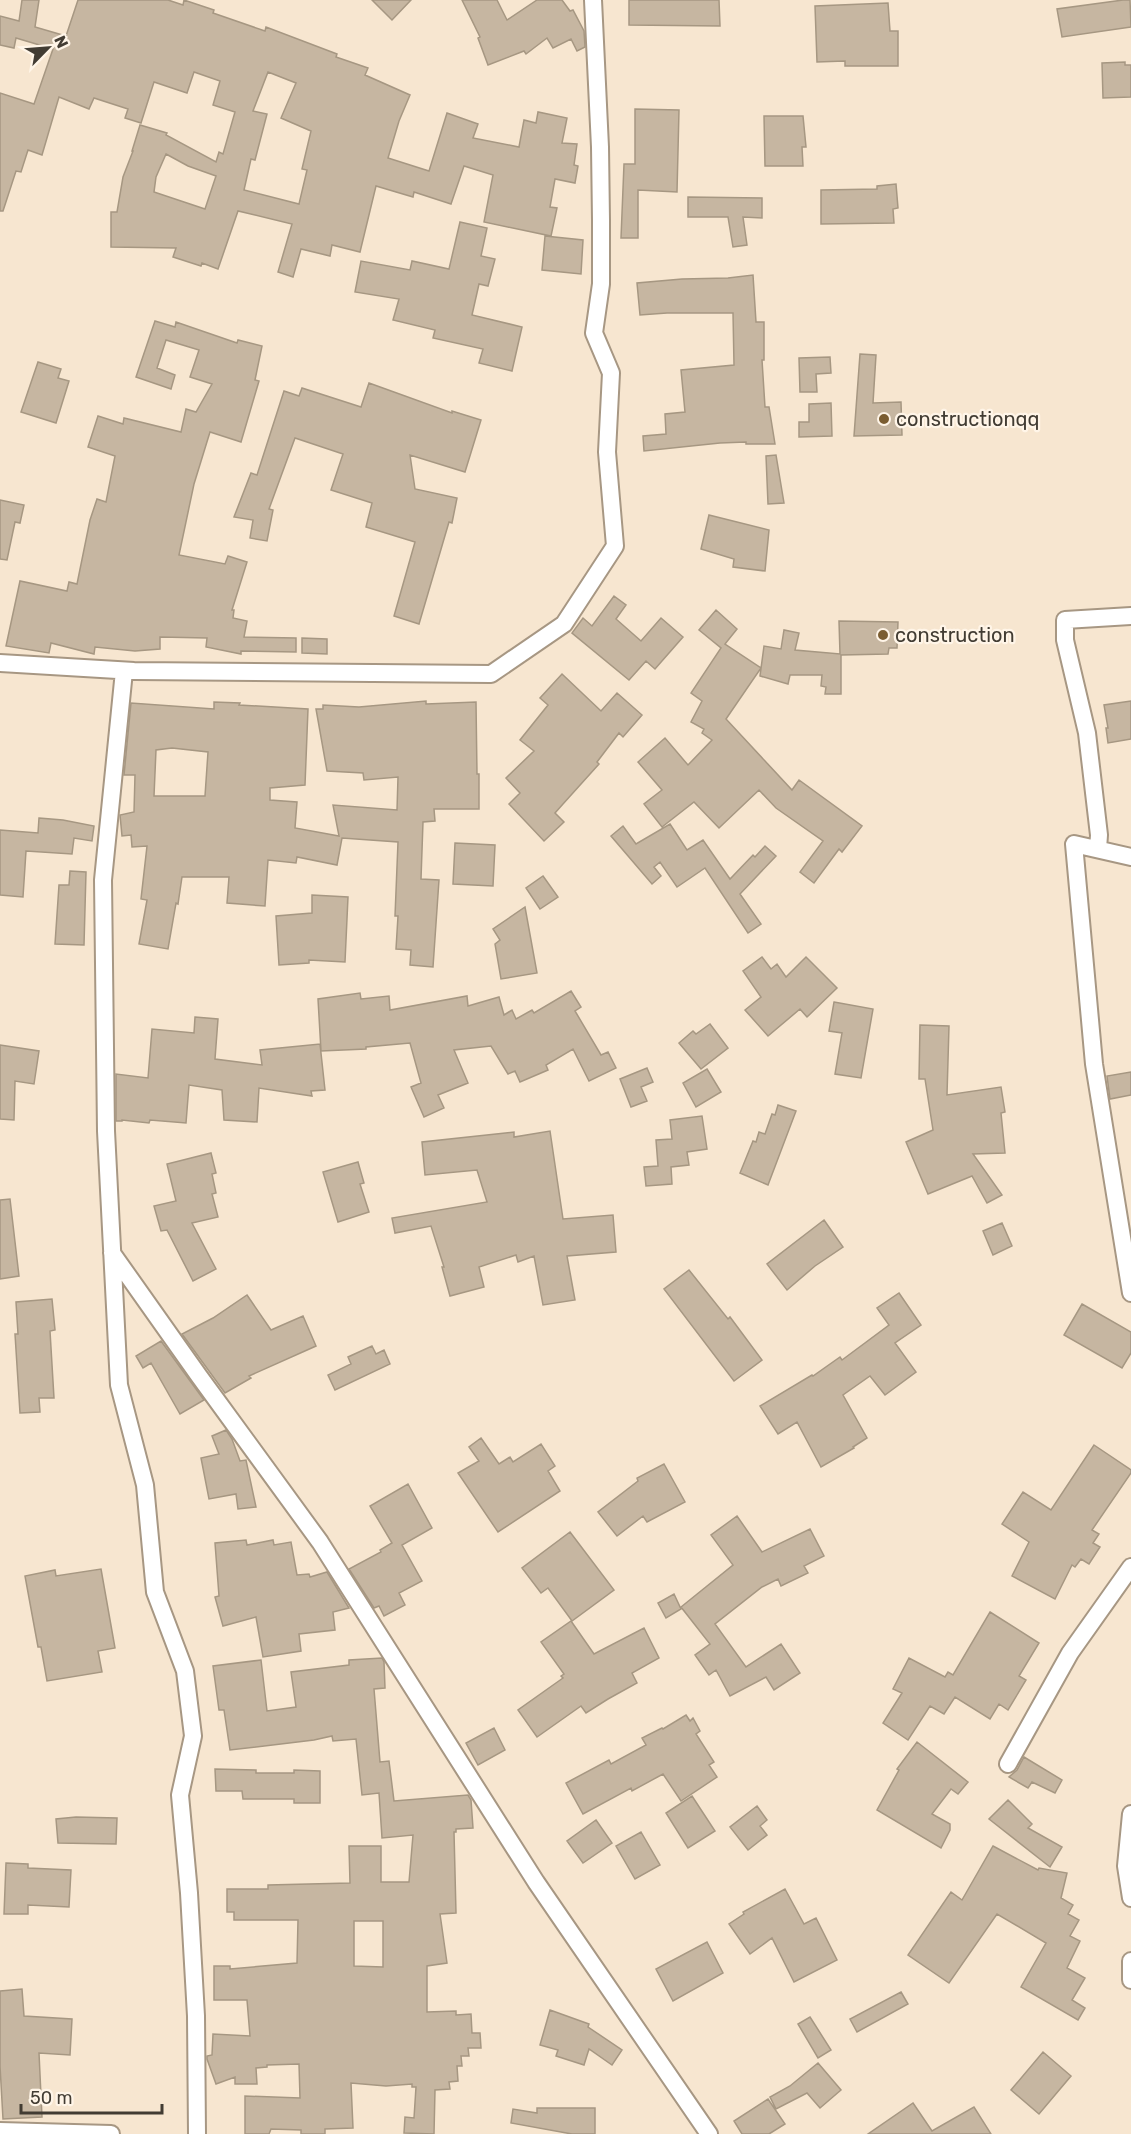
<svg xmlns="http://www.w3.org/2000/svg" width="1131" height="2134" viewBox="0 0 1131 2134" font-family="Rubik,sans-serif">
<rect width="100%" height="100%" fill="#f7e6d0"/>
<!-- building -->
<path fill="#c6b6a1" stroke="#a69782" stroke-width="1.5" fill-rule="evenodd" d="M22,0H39L35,27L66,36L78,0H168L183,5L184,0L214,10L213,13L265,31L266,27L337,54L336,57L368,68L365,75L410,95L399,121L388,158L429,171L447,113L478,124L473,138L519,147L524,120L536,123L538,112L567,118L562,143L577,144L574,165L578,166L575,183L555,179L550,207L557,208L551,236L484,222L493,175L464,166L451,204L414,192L413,197L376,186L360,252L332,245L330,256L301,249L293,277L278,272L292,224L238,211L218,269L202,263L201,266L173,257L176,248L111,247V212H117L123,177L133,151H132L140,125L167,133L166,135L216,162L219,152L223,154L235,112L213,105L220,81L194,72L187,93L154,82L141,123L125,118L128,109L94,98L89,109L59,97L42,155L28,150L21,172L16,171L3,211H0V93L34,104L53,49L16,38L14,48L0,45V16L19,21ZM268,72L296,83L281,118L311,131L302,169L307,170L299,204L244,190L251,159L255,160L267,114L253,111ZM166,154L188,166L216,176L205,209L154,192L156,177Z
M372,0H411L392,20Z
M462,0H497L507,20L537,0H562L570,11L573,10L584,31L585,47L577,51L571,39L553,48L547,38L526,54L524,51L488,65L478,38L480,37Z
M629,0H719L720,26L629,25Z
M1123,0H1130L1131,27L1062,37L1057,9Z
M888,3L890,31H898V66H845V61L817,62L815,6Z
M1125,62V65H1131V97L1103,98L1102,63Z
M635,109L679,110L677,192L638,190V238H621L624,164H635Z
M764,116H803L806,147H802L803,166H765Z
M896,184L898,208L893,209L894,223L821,224V190L877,189V186Z
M688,197L762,198V218L743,217L747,245L733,247L728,217H688Z
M460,222L487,228L481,256L495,259L488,286L479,284L472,315L522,327L512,371L479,363L483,349L433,338L435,330L393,320L399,299L355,292L361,261L410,270L412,261L449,269Z
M545,236L583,240L581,274L542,270Z
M753,275L756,322H764V360H762L765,407H769L775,444H746V442L720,443L644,451L643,436L666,434L665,414L685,412L681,370L734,365L733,313H667L640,315L637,283L682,279L728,278Z
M155,321L175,327L176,322L237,343L238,340L262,346L255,380L259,381L241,442L210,432L194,484L179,555L225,564L228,556L247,562L232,610H234L233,618L247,621L244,637L296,638V652L241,651V654L206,647L207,638L160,637V649L135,651L95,647L94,654L51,643L49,653L6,646L20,581L67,591L69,582L77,584L90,520L97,499L106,502L115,456L88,447L98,416L123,424L124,418L181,432L186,409L196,412L212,384L190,377L199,350L166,340L157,368L175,375L171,389L136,377Z
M860,354L876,355L873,403L901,402L902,435L854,436Z
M830,357L831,373L816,374L817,392H800L799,358Z
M38,362L61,369L58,378L69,381L56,423L21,412Z
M369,383L452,413V411L481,420L465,472L410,455L415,489L457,498L452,523L449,522L419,624L394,616L415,542L366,527L372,503L331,490L343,454L295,438L269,509L273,510L267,541L250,538L253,520L234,517L251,473L257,475L284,391L299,396L302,388L361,407Z
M831,403L832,436L799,437V422H809V404Z
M776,455L784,503L768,504L766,456Z
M0,500L24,505L20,523L15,522L7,560L0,559Z
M709,515L769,530L765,571L733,567L734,559L701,549Z
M614,596L626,605L616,619L641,641L661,618L683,637L655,669L646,661L629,680L572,633L583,618L592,626Z
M716,610L737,629L725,644L761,668L726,719L792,790L799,780L862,826L842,852L839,849L814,883L800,872L823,841L776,808L759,790L719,828L694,802L662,827L644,804L662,790L638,762L665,738L688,765L712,740L702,733L704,729L691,722L702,701L691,693L721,648L699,630Z
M839,621L898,622L897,648H889L888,654L841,655V694H825L826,687L821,686L822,675H790L788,684L760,676L764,646L781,649L784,630L799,633L795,650L840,654Z
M302,638L327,639V654L302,653Z
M562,674L601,711L617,693L642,715L623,737L619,733L597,762L599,764L563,804L555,813L564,822L544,841L509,804L520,793L506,778L534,751L520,740L548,705L540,698Z
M426,701V704L476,702L477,774H479V809H434L435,821L423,822L421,879L439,880L433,967L410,965L411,950L396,949L398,916H395L398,842L342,838L337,865L297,857L296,863L268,860L265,906L227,903L229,877H182L178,904L176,903L168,949L139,944L147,900L141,899L147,846L132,847L131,835L122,836L120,815L134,812L135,775H124L131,703L214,709V702L240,703L239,705L308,709L305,785L270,788V800L297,802L295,828L339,836L333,805L397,810L398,777L364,780L363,773L327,771L316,709H323V705L359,707ZM172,748L208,752L205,796H154L156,750Z
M1131,701V739L1108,743L1106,728H1108L1104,705Z
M39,818L63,820L94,826L92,841L74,838L72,854L26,851L23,897L0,895V830L38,833Z
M670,824L687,850L703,840L730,879L753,855L755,857L765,846L776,856L740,894L761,924L748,933L705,868L677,887L660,862L654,867L661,876L652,884L611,836L623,826L636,844Z
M455,843L495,845L493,886L453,884Z
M70,871L86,872L84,945L55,944L59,885H69Z
M543,876L558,897L540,909L526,888Z
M312,895L348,897L345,962L309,960V963L279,965L276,916L312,913Z
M525,907L537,973L501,979L495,944L500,940L493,929Z
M762,957L771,969L777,964L786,977L806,957L837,988L807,1017L800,1009L768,1036L745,1010L761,997L743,971Z
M571,991L581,1007L575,1011L601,1055L608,1052L616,1068L589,1081L573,1049L546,1065L548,1070L520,1082L515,1071L508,1074L491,1046L454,1050L468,1083L438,1095L444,1108L424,1117L411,1087L421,1083L410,1043L366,1047V1049L321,1051L318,999L360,993L361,999L389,996L390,1010L467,996L468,1006L499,997L504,1015L512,1010L516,1019L532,1010L534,1013Z
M834,1002L873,1009L861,1078L835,1074L842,1033L829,1031Z
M195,1017L218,1019L215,1059L262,1065L260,1050L320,1044L325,1090L311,1091L312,1096L259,1088L257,1122L224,1120L222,1090L189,1085L186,1123L150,1120L149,1123L122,1120V1121H116V1074L148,1078L152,1029L194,1033Z
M710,1024L728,1048L701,1069L679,1043L693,1031L696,1034Z
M920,1025L949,1026L947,1095L1001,1087L1005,1112L1001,1113L1005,1153L973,1154L1002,1195L987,1203L972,1176L928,1194L906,1142L933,1130L925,1079H919Z
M0,1045L39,1051L34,1084L15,1081L14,1120L0,1119Z
M647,1068L653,1082L641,1087L647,1101L631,1107L620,1079Z
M707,1069L721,1092L696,1107L683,1083Z
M1131,1072V1095L1110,1099L1107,1076Z
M778,1105L796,1111L768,1185L740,1173L753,1141L756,1142L759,1132L765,1134L772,1114L775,1115Z
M702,1116L707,1149L687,1152L689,1165L671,1167L672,1184L646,1186L644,1167L658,1166L656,1140L672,1139L670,1120Z
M550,1131L563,1219L613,1215L616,1252L567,1256L575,1300L543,1305L534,1256L518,1262L516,1255L479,1267L484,1287L450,1296L442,1267H444L431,1226L395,1233L392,1218L487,1202L477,1170L425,1175L422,1142L514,1132V1137Z
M211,1153L216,1173L212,1174L216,1193L212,1194L218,1217L192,1223L216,1269L193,1281L167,1230L161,1231L154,1206L176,1201L167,1164Z
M358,1162L364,1183L360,1184L369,1212L338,1222L323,1172Z
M10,1199L19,1276L0,1279V1200Z
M824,1220L843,1247L815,1266L787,1290L767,1264Z
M1002,1223L1012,1246L993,1255L983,1231Z
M689,1270L728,1319L730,1317L762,1360L734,1381L664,1289Z
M899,1293L921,1325L895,1343L916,1372L885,1395L870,1376L843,1395L867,1438L853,1447L854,1448L821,1467L797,1422L778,1434L760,1406L812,1375L813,1376L840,1357L842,1360L889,1325L877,1308Z
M247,1295L271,1330L303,1316L316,1346L249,1376L251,1378L225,1393L182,1334L213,1318Z
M52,1299L55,1330L50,1331L54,1398H39L40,1412L20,1413L15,1334H18L16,1302Z
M1082,1304L1131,1332V1353L1122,1368L1064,1335Z
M161,1341L204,1400L180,1414L151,1363L143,1368L136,1356Z
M372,1346L376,1354L384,1350L390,1364L335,1390L328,1375L351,1364L348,1357Z
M226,1430L232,1439L240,1461L246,1460L256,1507L238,1509L236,1494L209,1499L201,1458L219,1454L212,1436Z
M481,1438L499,1464L510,1457L513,1462L541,1444L555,1466L548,1471L560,1491L498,1532L458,1473L479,1461L469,1447Z
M1094,1445L1131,1470V1473L1092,1530L1099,1534L1093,1543L1100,1547L1089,1564L1081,1559L1075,1567L1072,1565L1055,1599L1012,1576L1029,1542L1002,1524L1023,1492L1051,1510Z
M664,1464L685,1502L647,1522L643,1516L617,1536L598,1512L638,1481L637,1478Z
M408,1484L432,1528L402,1545L422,1581L399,1593L405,1605L384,1616L379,1606L374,1608L349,1569L381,1552L380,1550L392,1543L370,1506Z
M737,1516L762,1552L810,1529L824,1556L804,1566L808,1573L781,1586L778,1579L762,1587L715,1624L746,1667L781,1644L800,1673L774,1690L766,1677L730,1696L716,1670L709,1675L695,1655L710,1644L681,1607L733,1565L711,1535Z
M570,1532L614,1590L572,1621L548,1588L541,1593L522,1568Z
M246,1540L247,1545L273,1540L274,1545L291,1542L297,1575L309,1574L310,1577L327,1572L349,1608L333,1612L335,1630L299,1634L301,1651L263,1657L256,1617L223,1626L215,1597L219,1596L215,1543Z
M101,1569L115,1648L98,1651L102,1672L47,1681L41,1647H38L25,1576L55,1570L56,1576Z
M674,1594L681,1609L666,1618L658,1603Z
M990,1612L1039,1643L1019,1676L1026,1680L1008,1710L999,1704L990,1719L955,1697L944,1714L930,1706L908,1740L883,1723L902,1693L893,1689L909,1658L945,1677L948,1672L953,1675Z
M571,1621L594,1654L644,1628L659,1658L632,1673L637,1683L608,1699L586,1713L581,1706L537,1737L518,1710L563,1678L561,1676L564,1674L541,1642Z
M382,1658L384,1662L385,1688L374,1689L380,1762L389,1761L394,1801L468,1795L471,1800L473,1828L456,1829V1832H454L456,1913L440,1914L447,1963L427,1966V2012L456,2011V2015L471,2014L472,2033H480L481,2048H468L469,2056H461L462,2066H457L458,2081L449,2082L450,2089L435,2090L434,2134L404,2133L405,2117L414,2118L416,2087H412V2084L386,2086L351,2083L353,2128L325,2129V2134H301V2130L271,2129L269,2134H245V2096L300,2098L299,2064L267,2065V2067L256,2068L257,2084H235V2077L216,2084L207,2059V2056L212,2055L213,2034L250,2036L247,2000H214V1966H230V1969L297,1963L298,1920H234V1912H227V1889H268V1885L350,1883L349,1846H381V1882H409L413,1835L382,1838L379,1793L362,1795L356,1739L333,1741L332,1736L314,1740L230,1750L224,1710H219L213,1666L261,1660L267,1711L296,1707L291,1672L349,1665V1660ZM354,1921H383V1967L354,1966Z
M686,1715L690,1721L693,1718L700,1731L696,1734L714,1762L709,1765L717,1777L681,1801L663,1774L632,1791L631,1788L583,1814L566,1783L609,1760L611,1764L646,1745L642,1738L662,1728L663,1729Z
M494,1728L505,1750L478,1765L466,1743Z
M917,1742L968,1782L958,1794L951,1789L932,1814L950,1824V1830L941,1848L877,1810L899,1770L897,1769Z
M1024,1757L1062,1780L1055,1793L1032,1782L1028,1788L1009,1777L1017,1770Z
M215,1769L256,1770V1773H294V1770L320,1771V1803H294V1799H243L242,1791H216Z
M692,1796L715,1831L688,1848L666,1813Z
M1008,1800L1032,1824L1028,1828L1062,1847L1050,1867L989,1819Z
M757,1806L767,1820L760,1826L767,1835L748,1850L730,1827Z
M76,1817L117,1818L116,1844L58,1843L56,1819Z
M596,1820L612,1843L583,1863L567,1841Z
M641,1832L660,1865L635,1879L616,1846Z
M993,1846L1038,1870L1039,1868L1067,1873L1061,1898L1073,1905L1068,1914L1079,1920L1070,1936L1080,1941L1067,1968L1085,1978L1072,2000L1085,2008L1078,2020L1021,1987L1046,1943L997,1914L949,1983L908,1955L951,1892L962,1900Z
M6,1863L28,1864V1868L71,1870L69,1907L28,1905V1914H4Z
M785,1889L804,1924L816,1918L837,1960L794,1982L772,1938L750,1954L729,1924L744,1914L743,1912Z
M707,1942L723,1973L673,2001L656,1969Z
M22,1989L24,2016L72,2019L70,2055L39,2053L42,2117L3,2119L0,2066V1991Z
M901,1992L908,2004L857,2032L850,2019Z
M550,2010L589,2024L588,2027L622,2050L612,2065L589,2049L584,2065L556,2056L558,2050L540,2045Z
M810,2017L831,2050L818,2058L798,2024Z
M1043,2052L1071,2076L1039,2114L1011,2090Z
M818,2063L841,2090L820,2108L807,2093L776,2109L770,2097L790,2086Z
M768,2099L785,2124L769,2134H742L734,2121Z
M913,2103L932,2131L974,2107L991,2134H868Z
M537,2108H595V2134H572L511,2123L513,2109L537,2113Z"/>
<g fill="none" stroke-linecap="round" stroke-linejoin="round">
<!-- street casing -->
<g stroke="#a79783" stroke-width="20">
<path id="street" d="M0,663L134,671L491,674L564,624L615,546L607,452L611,373L594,333L601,284V220L600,147L593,0
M124,671L103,880L106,1131L119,1385L145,1485L155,1592L185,1671L193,1736L180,1795L189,1893L196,2016L197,2134
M1098,849L1099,835L1087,733L1065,640V620L1131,616
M1131,857L1074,844L1094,1064L1131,1293
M112,1253L199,1376L320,1542L536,1882L709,2134
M1008,1764L1070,1653L1131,1567
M1131,1814L1126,1866L1131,1898
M1131,1961V1980
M0,2131L111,2134"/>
</g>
<!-- street -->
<use href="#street" stroke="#fff" stroke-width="16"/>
</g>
<!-- markers -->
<g fill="#7b5d31" stroke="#fff5e8" stroke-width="2">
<circle cx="884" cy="419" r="6"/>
<circle cx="883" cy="635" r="6"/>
</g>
<g text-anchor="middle" stroke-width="4.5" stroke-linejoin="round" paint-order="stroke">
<!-- poi labels -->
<g font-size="20" fill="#423c33" stroke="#fff5e8" text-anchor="start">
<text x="896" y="426">constructionqq</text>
<text x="895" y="642">construction</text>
</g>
</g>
<!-- north arrow -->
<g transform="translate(48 48) rotate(65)" stroke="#fff5e8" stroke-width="4.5" paint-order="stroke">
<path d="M0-4.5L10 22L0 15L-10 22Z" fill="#423c33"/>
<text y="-9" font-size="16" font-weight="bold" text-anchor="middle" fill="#423c33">N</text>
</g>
<!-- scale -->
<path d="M21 2104v9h141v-9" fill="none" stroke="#423c33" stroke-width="3"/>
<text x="30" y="2104" font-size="18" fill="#423c33" stroke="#fff5e8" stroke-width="4.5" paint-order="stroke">50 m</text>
</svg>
